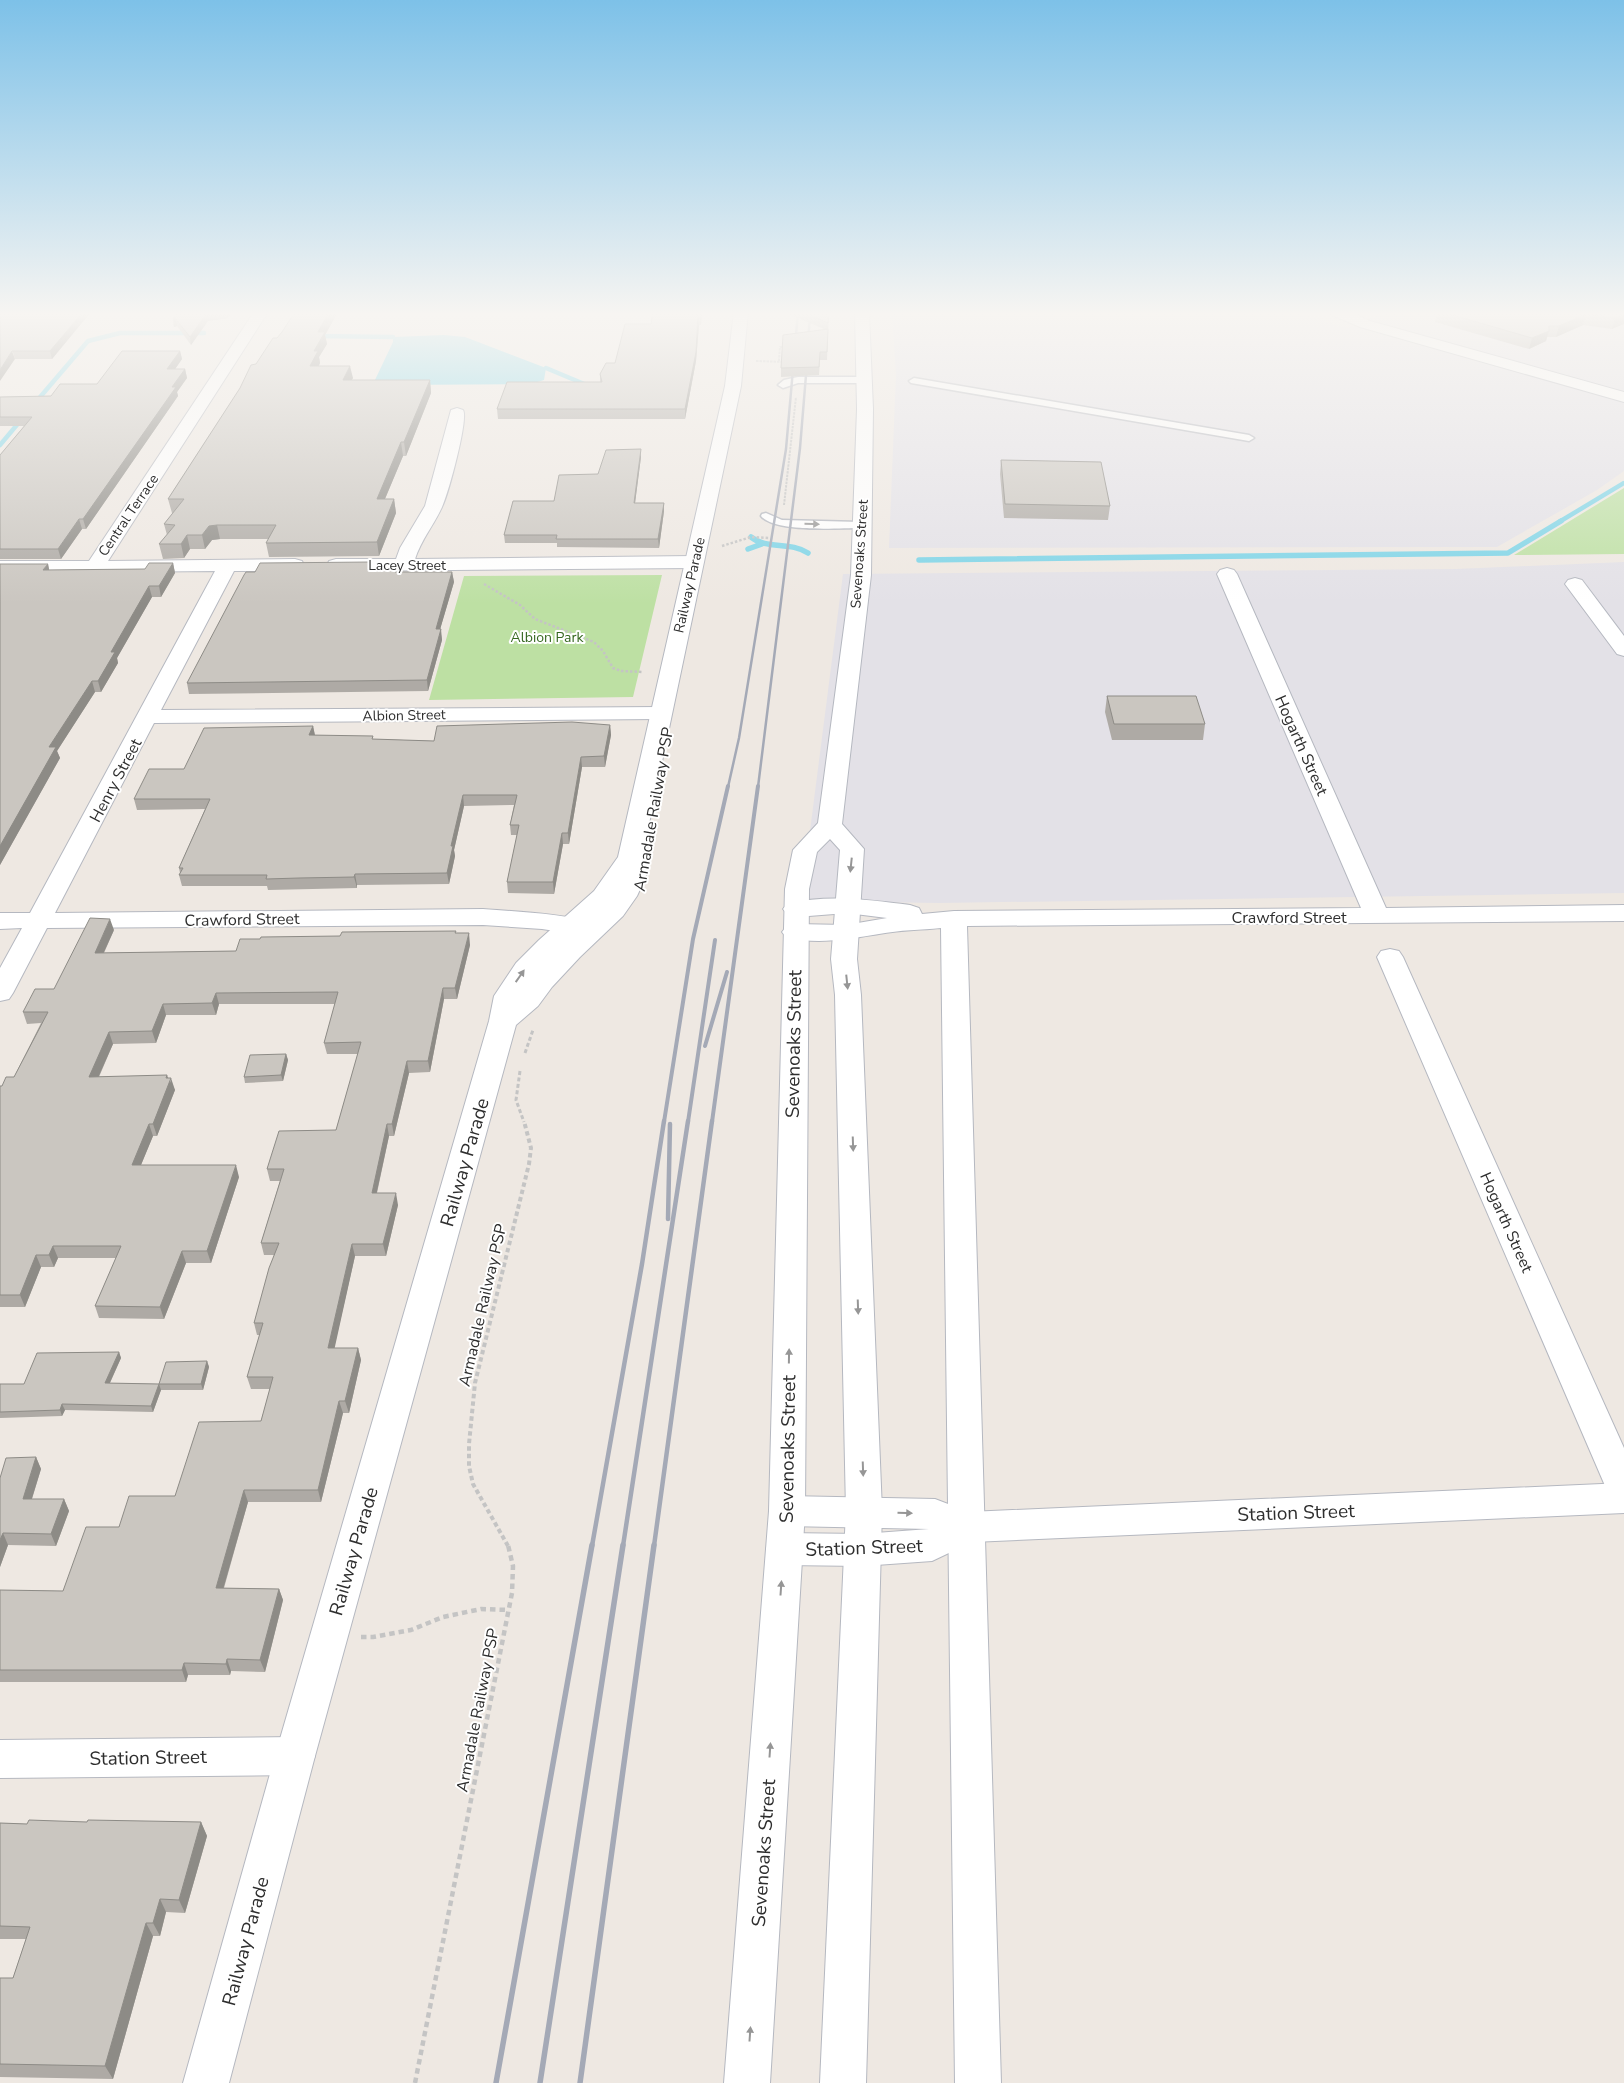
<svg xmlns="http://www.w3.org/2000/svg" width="1624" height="2083" viewBox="0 0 1624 2083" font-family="'Nunito Sans',sans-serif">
<rect width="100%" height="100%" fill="#eee8e2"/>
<!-- industrial -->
<path fill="#e3e1e7" d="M892,312H1292L1347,328L1380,315L1381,312H1624V471L1597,490L1497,547L889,548L896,375Z
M1624,562V893L939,903L801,901L843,574L1456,569Z"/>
<!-- green -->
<path fill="#bde0a3" d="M1624,488V554L1514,555Z
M662,575L633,697L429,700L464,576Z"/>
<!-- water -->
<path fill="#7dd4e7" d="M444,335L465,337L546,368L544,380L531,384L385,385L374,382L393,342V337Z"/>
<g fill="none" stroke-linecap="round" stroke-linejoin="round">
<!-- stream-far1 -->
<path stroke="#7dd4e7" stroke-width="4.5" d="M316,336L393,337
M546,368L589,386
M35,403L88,341L120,333H204
M0,445L21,420
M1559,522L1624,483"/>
<!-- stream -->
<path stroke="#7dd4e7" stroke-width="5.5" d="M751,537C767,550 790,541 808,553
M748,549L762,544
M919,560L1508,553L1561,521"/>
<!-- service casing -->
<g stroke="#b5b8c0" stroke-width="3">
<path id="service" d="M798,377H863L868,380L863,383H798L783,388L778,385L784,380Z
M914,378L1249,435L1254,438L1249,441L911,383L909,381Z
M766,513L782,520L860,522L865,525L860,528C838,528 775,533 761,516L762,514Z"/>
</g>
<!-- minor casing -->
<g stroke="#b5b8c0" stroke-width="2">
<path id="minor" d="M254,312H268L108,561L295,559L302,561L304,565L302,569L295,571H234L161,710L660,707L668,708L671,713L668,718L660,719L154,723L55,913L483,909C523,912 564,914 603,924L607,929L603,934L594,937L542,929L483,925L47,928L13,993L9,999L0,1001V968L22,928L0,929V913H30L215,571L0,573V561H89Z
M457,408L463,410C469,418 448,495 442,507C434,525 421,540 415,559L694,556L701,558L703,562L701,566L694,568L336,571L329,569L327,565L329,561L336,559H396L400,548L425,506L451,410Z
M1227,568L1234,570L1237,574L1386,908L1624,905V921L967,926L1001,2083H955L941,928C921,930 900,930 879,934C848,939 817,945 786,937L782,932L786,927L795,924L846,925L887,918L847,913L796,917L787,914L783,909L787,904C828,894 869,900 910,905L919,908L922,914L954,911L1361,908L1217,574L1220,570Z
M1575,578L1582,580L1624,636V656L1617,654L1565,584L1568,580Z
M1390,949L1399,951L1403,957L1624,1448V1503L1611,1498L1606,1488L1377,957L1381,951Z
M295,1737L309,1742L315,1756L309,1770L295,1775L0,1778V1740Z"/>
</g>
<!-- tertiary casing -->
<g stroke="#b5b8c0" stroke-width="2">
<path id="tertiary" d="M734,312H748L741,386L642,857L646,876L637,896L623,916L580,957L552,987L538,1006L516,1025L315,1756L229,2083H183L275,1756L489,1021L494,996L516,963L539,940L594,891L618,857L725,386Z
M1330,312H1350L1370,321L1624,392V402L1360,327L1332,315Z
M1624,1483V1513L972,1542L932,1561L862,1566L784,1565L771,1560L766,1549L771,1538L784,1533L862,1534L929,1529L787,1526L774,1522L769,1511L774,1500L787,1496L935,1499L969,1512Z"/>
</g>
<!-- secondary casing -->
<g stroke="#b5b8c0" stroke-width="2">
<path id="secondary" d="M855,312H869L873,409L871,575L842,824L864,849L857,959L861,995L882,1511L866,2083H820L846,1511L835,995L831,959L840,850L830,839L817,852L809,889L805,1511L770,2083H724L769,1511L785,889L793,850L818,823L851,575L857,409Z"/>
</g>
<!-- path-far4 -->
<path stroke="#c4c4c4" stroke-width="2" stroke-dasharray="2.5 1" stroke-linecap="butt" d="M756,361L785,362
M779,361L780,347H783
M784,505L796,397"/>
<!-- path-far3 -->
<path stroke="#c4c4c4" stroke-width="2.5" stroke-dasharray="2.5 2" stroke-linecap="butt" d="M722,546L751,537L769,538
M484,584L520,605L535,619L594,642L603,651L613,668L621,671L643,672"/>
<!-- path-far2 -->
<path stroke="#c4c4c4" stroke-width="3" stroke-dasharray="4 2.5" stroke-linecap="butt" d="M525,1053L533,1030
M520,1071L516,1100L524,1122"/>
<!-- path-far1 -->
<path stroke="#c4c4c4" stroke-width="4" stroke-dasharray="4.5 3" stroke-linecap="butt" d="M508,1546L473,1484L469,1466V1444L475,1383L529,1164L531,1148L524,1121"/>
<!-- path -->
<path stroke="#c4c4c4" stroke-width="4.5" stroke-dasharray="5.5 4" stroke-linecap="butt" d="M361,1637H373L411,1630L443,1617L481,1609L509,1610
M415,2083L512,1593L513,1566L508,1545"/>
<!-- service -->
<use href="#service" fill="#fff" fill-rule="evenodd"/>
<!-- minor -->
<use href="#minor" fill="#fff" fill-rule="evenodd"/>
<!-- tertiary -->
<use href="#tertiary" fill="#fff" fill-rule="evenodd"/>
<!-- secondary -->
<use href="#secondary" fill="#fff" fill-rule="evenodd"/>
<!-- rail-far3 -->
<path stroke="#a4a9b6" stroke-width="2.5" d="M808,346L810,312
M728,787L739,738L786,449L798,312
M758,787L800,448L807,363"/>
<!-- rail-far2 -->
<path stroke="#a4a9b6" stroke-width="4" d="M705,1046L727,972
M664,1122L693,939L728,786
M688,1122L715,940
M712,1122L758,786"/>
<!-- rail-far1 -->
<path stroke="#a4a9b6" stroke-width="4.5" d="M668,1219L670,1124
M592,1546L642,1264L664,1121
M623,1546L688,1121
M654,1546L712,1121"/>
<!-- rail -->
<path stroke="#a4a9b6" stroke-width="5.5" d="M496,2083L592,1545
M540,2083L623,1545
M580,2083L654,1545"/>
</g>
<!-- wall -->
<path fill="#aeaaa5" d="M0,312H155L90,313L52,359H15Z
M295,312H338L325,335L327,344L319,357L320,363L319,366L353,378L351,380H430L431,393L406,456H403L385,499H394L396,513L379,556L269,557L266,543L269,539H220L212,540L205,549H190L184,558L163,559L159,544L167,535L164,524L173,513H172L168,499L256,364L282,332Z
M653,312H702L701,325H699L696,361L685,419H498L497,409L600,382V374L615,363L651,324Z
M784,312H829L827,360H820L819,375L781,377V368L824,329Z
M1437,312H1624L1612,329L1583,325L1556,337H1547L1546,341L1529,349L1435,322Z
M228,318L208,321L191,345L177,326L174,327L173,319Z
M180,351L182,359L175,369H185L187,378L177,392L178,396L86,529H82L61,559H0V455L24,426H0V397L51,396L97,384Z
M641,457L635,503H664V511L659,548L557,547V543H505L504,535L554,501Z
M1001,460L1110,506L1108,520L1004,518L1000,474Z
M173,563L175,573L161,597H152L117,658L118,663L101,692H95L57,751L60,758L0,865V564H48L49,570L145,569Z
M373,570H396V572H452L454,582L440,629L442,640L428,691L189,694L187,683Z
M1107,696L1205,724L1203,740H1112L1105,712Z
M610,725L611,735L605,767H582L569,844H563L554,894L508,893L507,882L517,835H511L510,825L514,805L464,806L454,850L455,856L449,884L357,885V888L268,890L267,886H182L179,875L180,873L179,868L205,809L137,810L134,799L184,769L313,726L315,735L374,739L434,741Z
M114,930L104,953L236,951L340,936L457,933L470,945L457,999H444L430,1072L409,1073L394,1136H389L377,1193L398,1205L386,1256H355L334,1348H358L361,1360L349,1413H343L321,1502H248L224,1588L279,1589L283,1600L265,1672L231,1671L230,1675H188L186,1682H0V1590L63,1591L119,1527L175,1496L261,1421L270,1389H251L247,1377L260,1335H257L254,1323L274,1255H264L261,1243L280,1181H270L267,1169L336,1130L358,1054H327L324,1043L335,1004H219L216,1015H166L156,1043L113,1044L99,1077L168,1078L175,1090L157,1136H153L141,1165L239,1177L211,1263H186L164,1319L99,1318L95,1306L116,1258H58L54,1267H41L25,1307H0V1086H2L14,1077L41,1023L27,1024L23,1012L54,989Z
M286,1054L288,1060L283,1081L245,1083L244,1077Z
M119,1352L121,1358L110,1383L159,1384L207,1361L209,1367L203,1390H161L153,1412L65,1410L62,1416L0,1418V1384H24Z
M36,1457L41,1469L32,1499H64L69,1511L56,1546L8,1545L0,1567V1478Z
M87,1822H201L207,1836L185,1913L166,1912L160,1936H153L113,2079L0,2077V1978H13L26,1939H0V1823L27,1824Z"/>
<!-- shaded-wall -->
<path fill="#8d8b86" d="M83,312H90V313L52,359L50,351Z
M214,312H232L228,318L208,321L191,345L190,337L206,314Z
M329,312H338L325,335L327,344L319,357L320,363L312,378L310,366L318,332Z
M701,312H702L701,325L700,315Z
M1586,314L1583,325L1556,337L1559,326Z
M698,315L699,325L696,361L685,419V409Z
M1624,315V324L1612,329L1615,318Z
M175,318L177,326L174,327L173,319Z
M1549,331L1546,341L1529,349L1532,338Z
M12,351L15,359L0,381V370Z
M180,351L182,359L169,378L167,369Z
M350,366L353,378L345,393L343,380Z
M185,369L187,378L177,392L178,396L86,529L83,519L172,387Z
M430,380L431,393L406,456L404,442Z
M401,442L403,456L379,513L377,499Z
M641,449V457L634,511V503Z
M394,499L396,513L379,556L377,542Z
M664,503V511L659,548L658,539Z
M79,519L82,529L61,559L58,549Z
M217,525L220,539L212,540L205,549L202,535L209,526Z
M187,535L190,549L184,558L181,544Z
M371,562L373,572L368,570Z
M173,563L175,573L161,597L159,586Z
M48,564L50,574L43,570Z
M452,572L454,582L437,640L436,629Z
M149,586L152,597L117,658L118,663L101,692L98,681L111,652Z
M441,629L442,640L428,691L427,680Z
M92,681L95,692L57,751L60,758L0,865V846L49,747Z
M610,725L611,735L605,767L604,756Z
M313,726L315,736L309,735Z
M581,757L582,767L569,844L568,833Z
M463,795L464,806L454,850L455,856L449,884L447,873L451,846Z
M562,833L563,844L554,894L553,882Z
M355,874L357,885V888L354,877Z
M110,919L114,930L98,965L95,953Z
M469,933L470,945L457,999L455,988Z
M443,988L444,999L430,1072L428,1061Z
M216,993L219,1004L216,1015L212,1003Z
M163,1004L166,1015L156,1043L152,1031Z
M109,1032L113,1044L93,1089L89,1077Z
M286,1054L288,1060L283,1081L281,1075Z
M407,1061L409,1073L394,1136L392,1124Z
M167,1075L170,1083L171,1078L175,1090L157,1136L153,1124Z
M149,1124L153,1136L136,1177L132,1165Z
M387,1124L389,1136L374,1205L372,1193Z
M236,1165L239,1177L211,1263L207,1251Z
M396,1193L398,1205L386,1256L383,1244Z
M352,1244L355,1256L332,1360L328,1348Z
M53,1246L58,1258L54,1267L49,1255Z
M182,1251L186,1263L164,1319L160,1307Z
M36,1255L41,1267L25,1307L20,1295Z
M358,1348L361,1360L349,1413L345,1401Z
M119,1352L121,1358L107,1389L105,1383Z
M207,1361L209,1367L203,1390L201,1384Z
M159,1384L161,1390L153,1412L151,1406Z
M339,1401L343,1413L321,1502L318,1490Z
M62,1404L65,1410L62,1416L60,1410Z
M36,1457L41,1469L28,1511L23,1499Z
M244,1490L248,1502L220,1600L216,1588Z
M64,1499L69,1511L56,1546L51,1534Z
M3,1533L8,1545L0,1567V1540Z
M279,1589L283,1600L265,1672L260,1660Z
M227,1659L231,1671L230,1675L226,1664Z
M184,1663L188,1675L186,1682L182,1670Z
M201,1822L207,1836L185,1913L179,1900Z
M160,1899L166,1912L160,1936L153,1923Z
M146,1923L153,1936L113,2079L105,2066Z"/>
<!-- building -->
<path fill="#cac6c0" stroke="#8d8b86" d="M0,312H83L50,351H12L0,370Z
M177,312H214L206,314L190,337L175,318L173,319Z
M295,312H329L318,332H325L314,351H318L310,366H350L343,380H430L404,442H401L377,499H394L377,542L266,543L276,525H217L209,526L202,535H187L181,544H159L175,525L164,524L184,499H168L240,388L251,365L256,364L273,338H277L282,332Z
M653,312H701L700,315H698L696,352L685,409H497L507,382H602L600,374L606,363H615L625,324H651Z
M803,312H829L828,323Z
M1442,312H1624V315L1615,318L1586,314L1559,326H1549V331L1532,338Z
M828,329L827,352H820L819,367L781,368L783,335Z
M122,351H180L167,369H185L172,387H176L83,519H79L58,549H0V455L32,417H0V397L51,396L60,384H97Z
M641,449L634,503H664L658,539H556L557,535H504L513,501H554L559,475L598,474L606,450Z
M1001,460L1101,462L1110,506L1005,504Z
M371,562L368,570H396L395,572H452L436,629H441L427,680L187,683L244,575L246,572H255L260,563Z
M149,563H173L159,586H149L111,652H115L98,681H92L49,747H56L0,846V564H48L43,570L145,569Z
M1107,696H1196L1205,724H1114Z
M572,722L610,725L604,756L581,757L568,833H562L553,882H507L519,825H510L517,795H463L451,846H453L447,873L355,874L354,877L299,878L266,879L267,875H179L183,868H179L210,799H134L149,769H184L204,728L313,726L309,735L373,736L372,739L434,741L437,726Z
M90,918L110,919L95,953L236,951L240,939H260L261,937L340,936L342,932L456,931L455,933H469L455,988H443L428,1061H407L392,1124H387L372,1193H396L383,1244H352L328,1348H358L345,1401H339L318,1490H244L216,1588L279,1589L260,1660L227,1659L226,1664L184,1663L182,1670H0V1590L63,1591L86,1527H119L129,1496H175L199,1422L261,1421L273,1377H247L263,1323H254L269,1268L279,1243H261L284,1169H267L279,1131L336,1130L361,1042L324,1043L338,992L216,993L212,1003L163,1004L152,1031L109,1032L89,1077L167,1075L166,1078H171L153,1124H149L132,1165H236L207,1251H182L160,1307L95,1306L121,1246H53L49,1255H36L20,1295H0V1086H2L6,1077H14L48,1012H23L35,989H54Z
M286,1054L281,1075L244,1077L250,1055Z
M119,1352L105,1383L159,1384L151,1406L62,1404L60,1410L0,1412V1384H24L37,1353Z
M207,1361L201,1384H159L166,1362Z
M36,1457L23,1499H64L51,1534L3,1533L0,1540V1478L6,1458Z
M29,1820L87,1822L88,1820L201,1822L179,1900L160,1899L153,1923H146L105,2066L0,2064V1978H13L30,1927L0,1926V1823L27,1824Z"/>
<!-- one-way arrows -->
<defs><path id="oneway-solid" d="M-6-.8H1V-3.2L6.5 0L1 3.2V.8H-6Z" transform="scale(1.25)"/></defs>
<g fill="#969696">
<use href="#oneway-solid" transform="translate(812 524) rotate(1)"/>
<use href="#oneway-solid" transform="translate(851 865) rotate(96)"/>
<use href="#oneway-solid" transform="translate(520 976) rotate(-55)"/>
<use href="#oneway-solid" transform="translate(847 982) rotate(84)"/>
<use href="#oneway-solid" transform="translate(853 1144) rotate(88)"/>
<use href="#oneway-solid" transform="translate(858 1307) rotate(88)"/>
<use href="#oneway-solid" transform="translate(789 1356) rotate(-89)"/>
<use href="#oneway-solid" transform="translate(863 1469) rotate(88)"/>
<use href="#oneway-solid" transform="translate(905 1513) rotate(2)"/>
<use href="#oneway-solid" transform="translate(781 1588) rotate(-86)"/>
<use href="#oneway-solid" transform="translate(770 1750) rotate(-86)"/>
<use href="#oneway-solid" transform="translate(750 2034) rotate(-86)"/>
</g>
<!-- sky -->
<linearGradient id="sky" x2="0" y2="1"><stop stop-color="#7dc1e8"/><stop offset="0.52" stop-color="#f7f5f2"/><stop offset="1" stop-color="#f7f5f2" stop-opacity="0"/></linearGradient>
<rect width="1624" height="604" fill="url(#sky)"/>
<g text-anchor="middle" stroke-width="4" stroke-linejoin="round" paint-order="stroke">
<!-- far-street labels -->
<g font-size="14" fill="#2e2e2e" stroke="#fff">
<text transform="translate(128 515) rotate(-56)" y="5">Central Terrace</text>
<text transform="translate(859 554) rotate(-86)" y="5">Sevenoaks Street</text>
<text x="407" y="570">Lacey Street</text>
<text transform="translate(689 585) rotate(-77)" y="5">Railway Parade</text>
<text transform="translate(404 715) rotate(-1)" y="5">Albion Street</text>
</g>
<!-- far-park labels -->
<g font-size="14" fill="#366821" stroke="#fff">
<text x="547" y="642">Albion Park</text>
</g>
<!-- street labels -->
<g font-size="16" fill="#2e2e2e" stroke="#fff">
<text transform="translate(1302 745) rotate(66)" y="6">Hogarth Street</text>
<text transform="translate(115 780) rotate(-62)" y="6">Henry Street</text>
<text transform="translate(653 809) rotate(-80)" y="6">Armadale Railway PSP</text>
<text x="1289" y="923">Crawford Street</text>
<text transform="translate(242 919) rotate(-1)" y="6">Crawford Street</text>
<text transform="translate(1507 1222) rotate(66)" y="6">Hogarth Street</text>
<text transform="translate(482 1305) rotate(-77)" y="6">Armadale Railway PSP</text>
<text transform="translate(477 1710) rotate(-79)" y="6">Armadale Railway PSP</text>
</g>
<!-- near-street labels -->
<g font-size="19" fill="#2e2e2e" stroke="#fff">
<text transform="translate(793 1044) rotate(-89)" y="7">Sevenoaks Street</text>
<text transform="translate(464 1162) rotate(-74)" y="7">Railway Parade</text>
<text transform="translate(787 1449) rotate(-89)" y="7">Sevenoaks Street</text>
<text transform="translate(1296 1512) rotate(-2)" y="7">Station Street</text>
<text transform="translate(864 1547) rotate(-2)" y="7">Station Street</text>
<text transform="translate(353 1551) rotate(-74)" y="7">Railway Parade</text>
<text transform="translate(148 1757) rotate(-1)" y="7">Station Street</text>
<text transform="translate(763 1853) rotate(-86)" y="7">Sevenoaks Street</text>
<text transform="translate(245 1941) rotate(-75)" y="7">Railway Parade</text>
</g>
</g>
</svg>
